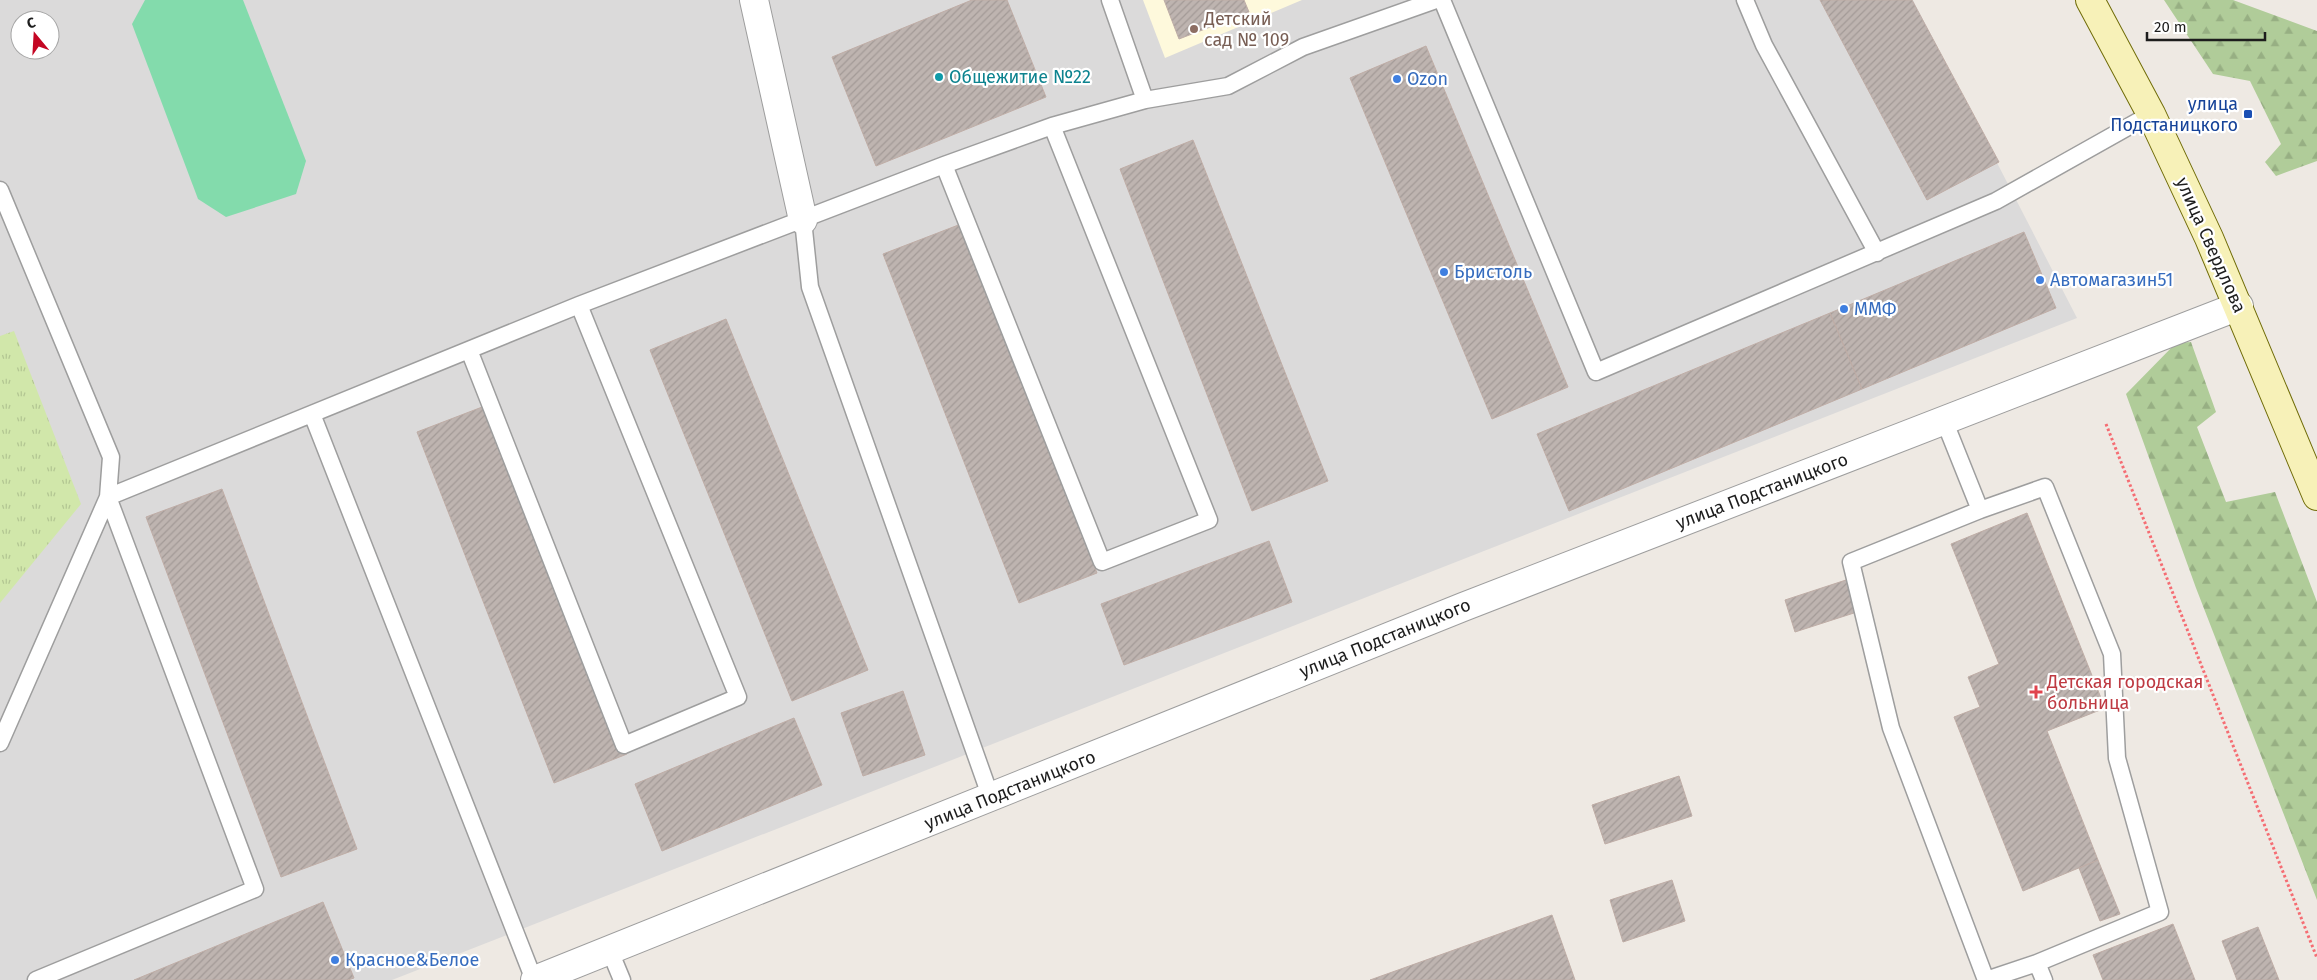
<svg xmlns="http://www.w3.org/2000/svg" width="2317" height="980" viewBox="0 0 2317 980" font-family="'Fira Sans',sans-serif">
<defs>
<pattern id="grass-tufts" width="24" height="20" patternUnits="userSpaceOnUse" patternTransform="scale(1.25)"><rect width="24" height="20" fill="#d1e7aa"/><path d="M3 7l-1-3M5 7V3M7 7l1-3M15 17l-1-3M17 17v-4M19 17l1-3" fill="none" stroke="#b3c692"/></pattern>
<pattern id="forest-firs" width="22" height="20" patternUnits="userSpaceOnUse" patternTransform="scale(1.25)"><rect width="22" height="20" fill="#b0cc99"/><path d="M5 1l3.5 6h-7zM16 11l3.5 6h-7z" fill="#97af83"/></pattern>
<pattern id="building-hatch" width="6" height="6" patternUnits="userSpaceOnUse" patternTransform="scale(1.25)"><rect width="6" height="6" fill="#beb4b0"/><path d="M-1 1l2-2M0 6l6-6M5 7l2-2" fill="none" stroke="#a39a97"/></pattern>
</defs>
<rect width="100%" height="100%" fill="#eee9e3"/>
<!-- residential -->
<path fill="#dbdada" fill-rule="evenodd" d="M0,0H1913L2077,318L392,980H0ZM20,20H50V50H20Z"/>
<!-- education -->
<path fill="#fef9dc" d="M1143,0H1302L1165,58Z"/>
<!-- grass -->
<path fill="url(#grass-tufts)" d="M14,331L81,504L0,603V336Z"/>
<!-- forest -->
<path fill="url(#forest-firs)" d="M2164,0H2233L2317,31V161L2276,176L2265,162L2281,144L2250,81L2213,74Z
M2191,342L2216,412L2197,427L2226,502L2275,492L2317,602V900L2196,588L2126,394L2176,343Z"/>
<!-- pitch -->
<path fill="#83dbac" d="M145,0H243L306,161L296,194L226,217L198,199L132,24Z"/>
<!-- building -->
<path fill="url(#building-hatch)" stroke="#bfada6" d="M972,0H1007L1046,97L876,166L832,57Z
M1164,0H1244L1249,12L1179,39Z
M1820,0H1912L1999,162L1927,200Z
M1426,46L1568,387L1492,419L1350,78Z
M1193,140L1328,481L1252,511L1120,169Z
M961,224L1097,573L1019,603L883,254Z
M2024,232L2056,308L1862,389L1830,313Z
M1830,313L1862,389L1569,511L1537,434Z
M726,319L868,670L792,701L650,350Z
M490,404L627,754L554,783L417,432Z
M222,489L357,849L281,877L146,517Z
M2027,513L2105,708L2047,731L2098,860L2023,891L1954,717L1980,707L1968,677L1999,664L1951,544Z
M1269,541L1292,602L1124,665L1101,604Z
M1846,580L1857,612L1795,632L1785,600Z
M903,691L925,755L863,776L841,713Z
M794,718L822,785L662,851L635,784Z
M1679,776L1692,816L1605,844L1592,805Z
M2098,860L2120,914L2100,921L2079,868Z
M1672,880L1685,921L1623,942L1610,900Z
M323,902L354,978L348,980H134Z
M1552,915L1575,980H1370Z
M2173,924L2195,980H2103L2093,955Z
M2258,927L2279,980H2237L2222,941Z"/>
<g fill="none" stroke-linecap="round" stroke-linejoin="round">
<!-- lane casing -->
<g stroke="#9e9e9e" stroke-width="19">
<path id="lane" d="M1110,0L1145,100
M1442,0L1596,372L1996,201L2151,114
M1745,0L1764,45L1877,253
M944,165L1102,562L1209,520L1052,126
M0,190L111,457L108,497L0,743
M803,220L810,287L991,798
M469,350L624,745L738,697L579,305
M312,414L534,980
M1944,420L1980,510L1851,562L1891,728L1986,980L2037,963
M1980,510L2045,487L2112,654L2117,758L2160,912L2037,963L2044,980
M610,951L622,980
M36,980L255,889L108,497L579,305L944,165L1052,126L1145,100L1228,86L1303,47L1436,0"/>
</g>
<!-- street casing -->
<g stroke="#9e9e9e" stroke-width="30">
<path id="street" d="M754,0L803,220
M535,980L1463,607L2239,306"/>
</g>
<!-- secondary casing -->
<g stroke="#706c08" stroke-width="30">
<path id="secondary" d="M2090,0L2151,114L2209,238L2317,496"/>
</g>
<!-- path -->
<path stroke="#f56d73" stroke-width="3" stroke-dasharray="2.5 2.5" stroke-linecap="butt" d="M2106,424L2317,958"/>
<!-- lane -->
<use href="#lane" stroke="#fff" stroke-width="16"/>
<!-- street -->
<use href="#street" stroke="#fff" stroke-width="28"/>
<!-- secondary -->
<use href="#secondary" stroke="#f7f1b8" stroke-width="28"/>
</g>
<!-- markers -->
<circle fill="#8d6e63" stroke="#fff" stroke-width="2" cx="1194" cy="29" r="5"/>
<circle fill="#0f9aa8" stroke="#fff" stroke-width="2" cx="939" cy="77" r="5"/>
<g fill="#3f7fe0" stroke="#fff" stroke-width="2">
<circle cx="1397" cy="79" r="5"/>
<circle cx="1444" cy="272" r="5"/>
<circle cx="2040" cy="280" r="5"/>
<circle cx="1844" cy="309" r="5"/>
<circle cx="335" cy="960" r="5"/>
</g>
<rect fill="#1a4fb4" stroke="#fff" stroke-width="2" x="2243" y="109" width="10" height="10" rx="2.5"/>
<path fill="#e0444e" stroke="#fff" stroke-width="2" d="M2033.5 684.5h5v5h5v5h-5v5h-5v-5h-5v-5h5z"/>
<g text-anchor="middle" stroke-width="4.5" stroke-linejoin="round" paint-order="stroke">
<!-- education labels -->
<g font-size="18" fill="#785e54" stroke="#fff" text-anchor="start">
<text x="1204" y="25">Детский<tspan x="1204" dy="21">сад № 109</tspan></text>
</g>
<!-- culture labels -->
<g font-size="18" fill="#0d838f" stroke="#fff" text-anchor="start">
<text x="949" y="83">Общежитие №22</text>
</g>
<!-- shop labels -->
<g font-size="18" fill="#366cbe" stroke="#fff" text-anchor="start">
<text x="1407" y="85">Ozon</text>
<text x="1454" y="278">Бристоль</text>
<text x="2050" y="286">Автомагазин51</text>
<text x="1854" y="315">ММФ</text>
<text x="345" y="966">Красное&amp;Белое</text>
</g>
<!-- transit labels -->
<g font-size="18" fill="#164399" stroke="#fff" text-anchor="end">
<text x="2238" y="110">улица<tspan x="2238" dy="21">Подстаницкого</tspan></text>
</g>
<!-- street labels -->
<g font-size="18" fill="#1d1d1d" stroke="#fff">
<text transform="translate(2211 245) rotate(66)" y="6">улица Свердлова</text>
<text transform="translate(1762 491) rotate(-21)" y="6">улица Подстаницкого</text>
<text transform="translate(1385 638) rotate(-22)" y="6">улица Подстаницкого</text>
<text transform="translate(1010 790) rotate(-22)" y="6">улица Подстаницкого</text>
</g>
<!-- health labels -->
<g font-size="18" fill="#be3a42" stroke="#fff" text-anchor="start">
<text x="2047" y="688">Детская городская<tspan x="2047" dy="21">больница</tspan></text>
</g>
</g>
<!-- north arrow -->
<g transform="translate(35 35) rotate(342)"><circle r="24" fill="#ffffff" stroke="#a5a5a5"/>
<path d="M0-4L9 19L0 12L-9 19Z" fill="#c40623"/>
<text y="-8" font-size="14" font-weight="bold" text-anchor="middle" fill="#1d1d1d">С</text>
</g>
<!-- scale -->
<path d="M2147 32v8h118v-8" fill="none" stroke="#1d1d1d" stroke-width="2.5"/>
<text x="2154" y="32" font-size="15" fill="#1d1d1d" stroke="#ffffff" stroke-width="4" paint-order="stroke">20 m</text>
</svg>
